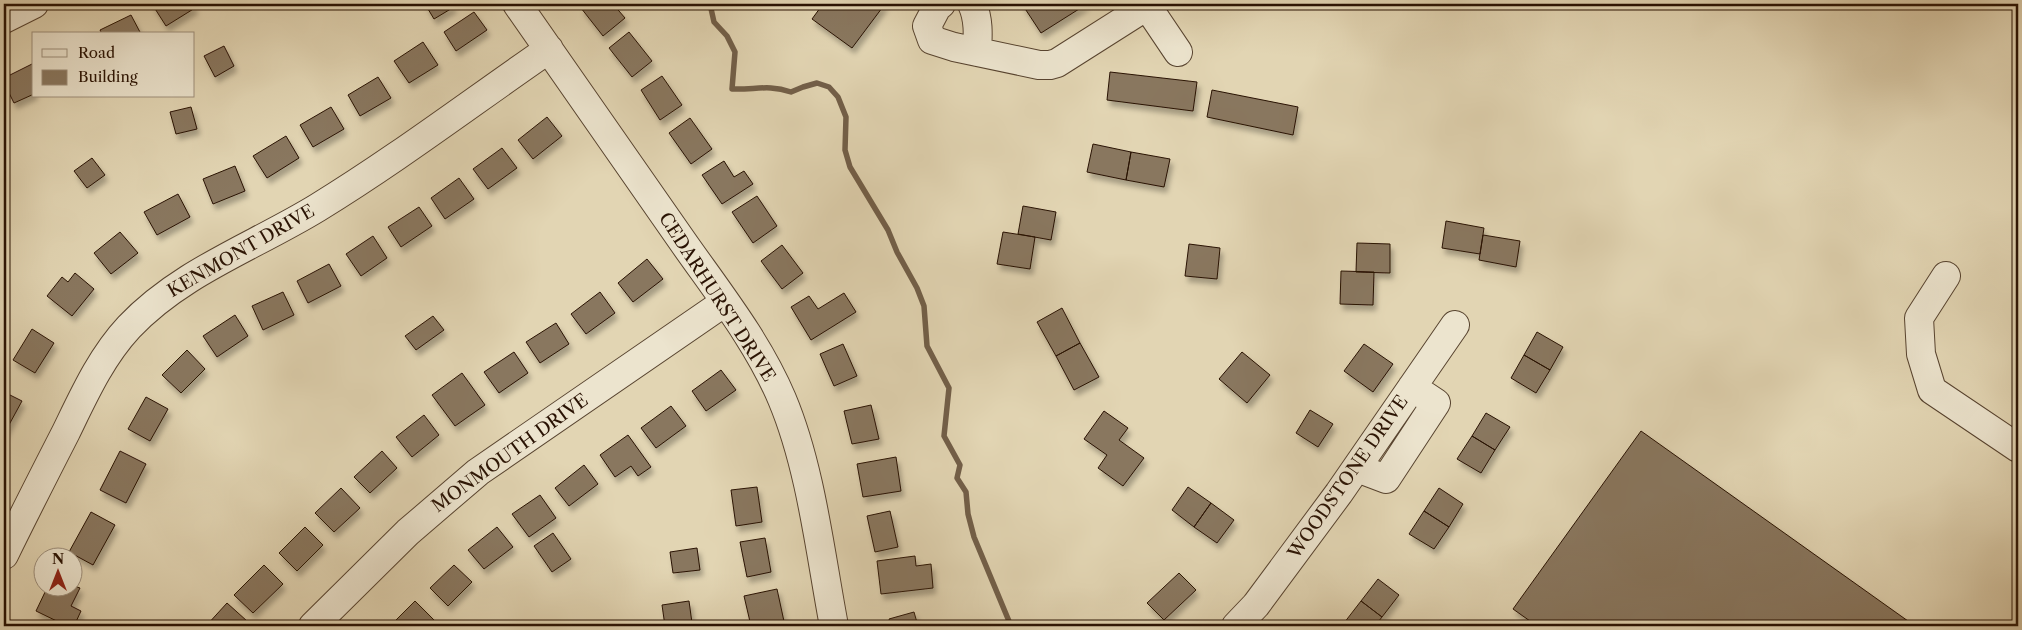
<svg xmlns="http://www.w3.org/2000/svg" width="2022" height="630" viewBox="0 0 2022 630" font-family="'Libre Caslon Text',serif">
<defs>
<filter id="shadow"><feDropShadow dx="3" dy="5.5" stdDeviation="2.5" flood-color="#0004"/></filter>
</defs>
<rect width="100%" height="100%" fill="#e2d5b3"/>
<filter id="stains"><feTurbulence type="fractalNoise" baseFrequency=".004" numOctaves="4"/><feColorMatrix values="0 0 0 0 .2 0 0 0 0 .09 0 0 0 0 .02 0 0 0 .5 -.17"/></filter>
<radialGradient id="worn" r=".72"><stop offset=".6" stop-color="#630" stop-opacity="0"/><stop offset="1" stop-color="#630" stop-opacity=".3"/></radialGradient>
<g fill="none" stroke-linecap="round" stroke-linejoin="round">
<!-- stream -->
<path stroke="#725f49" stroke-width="5.5" d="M710,4L714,22L727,36L735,52L732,89C755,90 768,84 791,92L803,87L817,83L829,87L838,97L846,117L845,150L850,167L888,230L897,252L917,288L924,306L927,346L949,388L944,436L960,465L957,478L966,492L968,514L974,537L1011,626"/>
</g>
<!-- building -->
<path fill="#89775f" stroke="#291203" filter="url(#shadow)" d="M152,4H193L195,8L166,26Z
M425,4H452L454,7L434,19Z
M586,4H613L625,18L603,36L581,8Z
M823,4H885L852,48L812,19Z
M1022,4H1087L1041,33Z
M474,12L487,30L456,51L444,32Z
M131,15L141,34H102L100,30Z
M629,32L652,61L632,77L609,48Z
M423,42L438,65L409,83L394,61Z
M224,46L234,66L215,77L204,56Z
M34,63V94L14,103L4,83V78Z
M1110,72L1197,82L1193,111L1107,100Z
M662,76L682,105L660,120L641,90Z
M378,77L391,98L360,116L348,95Z
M1212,90L1298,107L1293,135L1207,117Z
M191,107L197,129L176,134L170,112Z
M331,107L344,129L313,147L300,125Z
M547,117L562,136L533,159L518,140Z
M690,118L712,149L691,164L669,133Z
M286,136L299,158L267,178L253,156Z
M1093,144L1131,152L1126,180L1087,172Z
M502,148L517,168L488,189L473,169Z
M1131,152L1170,159L1164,187L1126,180Z
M92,158L105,175L87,188L74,171Z
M724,161L734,177L744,171L753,184L722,204L702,175Z
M235,166L245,191L213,204L203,179Z
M459,178L474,199L445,219L431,198Z
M178,194L190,217L157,235L144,212Z
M757,196L777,226L753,243L732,212Z
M1023,206L1056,212L1051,240L1018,234Z
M419,207L432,226L401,247L388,227Z
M1446,221L1484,228L1480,254L1442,248Z
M120,232L138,253L111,274L94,253Z
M1003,232L1035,237L1030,269L997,264Z
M1483,235L1520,241L1516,267L1479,260Z
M373,236L387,258L361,276L346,254Z
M1357,243L1390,244V273L1356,272Z
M1189,244L1220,248L1217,279L1185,276Z
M782,245L803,273L782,289L761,261Z
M647,259L663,279L633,302L618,283Z
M329,264L341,286L308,303L297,281Z
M1341,271L1374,272L1373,305L1340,304Z
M75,273L94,289L72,316L47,296L62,277L68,282Z
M283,292L294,315L263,330L252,306Z
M600,292L615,313L586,334L571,314Z
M844,293L856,312L811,340L791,307L809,296L818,309Z
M1062,308L1080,343L1056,356L1037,322Z
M235,315L248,336L217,357L203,336Z
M433,316L444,330L416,350L405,336Z
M556,323L569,344L540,363L526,342Z
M32,329L54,343L35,373L13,360Z
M1537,332L1563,347L1550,370L1524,355Z
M1080,343L1099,377L1074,390L1056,356Z
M843,344L857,376L834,386L820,354Z
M1364,344L1393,364L1373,392L1344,371Z
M187,350L205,369L181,393L162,375Z
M514,352L528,373L499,393L484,372Z
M1242,352L1270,375L1247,403L1219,379Z
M1524,355L1550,370L1536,393L1511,378Z
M721,370L736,390L706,411L692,391Z
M462,373L485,405L455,426L432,395Z
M4,392L22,401L4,434Z
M146,397L168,409L150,441L128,429Z
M871,405L879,439L852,444L844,411Z
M671,406L686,426L656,448L641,428Z
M1310,410L1333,424L1318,447L1296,433Z
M1104,411L1128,428L1119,440L1144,458L1123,486L1098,468L1107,455L1084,439Z
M1486,413L1510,427L1495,450L1472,436Z
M424,415L439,435L412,457L396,437Z
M1641,431L1915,626H1537L1513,609Z
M628,435L651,467L638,476L631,466L615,477L600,455Z
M1472,436L1495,450L1481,473L1457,459Z
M120,451L146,464L126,503L100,490Z
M382,451L397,468L370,493L354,477Z
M896,457L901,491L863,497L857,464Z
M584,465L598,484L569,506L555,488Z
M757,487L762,522L736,526L731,490Z
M1188,487L1211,503L1194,527L1172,510Z
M341,488L360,508L334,532L315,513Z
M1439,488L1463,504L1449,527L1424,511Z
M540,495L556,518L529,537L512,514Z
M1211,503L1234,520L1217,543L1194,527Z
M890,511L898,547L875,552L867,516Z
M1424,511L1449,527L1434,549L1409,534Z
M91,512L115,525L93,565L69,552Z
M305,527L323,545L297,571L279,553Z
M497,527L513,547L484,569L468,550Z
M553,533L571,559L552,572L534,546Z
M765,538L771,572L747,577L740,542Z
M697,548L700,570L673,573L670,552Z
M915,556L916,566L931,564L933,588L881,594L877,561Z
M264,565L283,584L253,613L234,595Z
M454,565L472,582L448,606L430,588Z
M1179,573L1196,590L1164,620L1147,603Z
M1378,579L1399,595L1382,617L1361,601Z
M72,585L80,588L71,606L81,611L74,626H67L36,611L47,588H72Z
M777,589L785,626H751L744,596Z
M415,601L439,625L390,626Z
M689,601L692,623L665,626L662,605Z
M1361,601L1382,617L1375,626H1348L1344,623Z
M227,603L247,621L242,626H206Z
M914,612L918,626H891L889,619Z"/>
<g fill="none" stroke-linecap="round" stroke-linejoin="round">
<!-- minor casing -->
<g stroke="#57432f" stroke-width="30">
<path id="minor" d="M517,4C572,83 628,163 683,242C718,292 758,342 782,399C811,468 820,552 834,626
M941,4L937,7L927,26L932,40L954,47L1039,65H1050L1057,63L1150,4
M972,4C979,19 978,35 977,52
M1147,6L1178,52
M4,19L34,4
M1946,276L1919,318L1921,354L1932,390L2018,448
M1357,468L1386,479L1436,403L1412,387
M4,555C24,514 45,473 66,432C84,395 101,357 129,327C181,272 253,247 317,208C397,159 472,102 549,49
M313,626L408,532L478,472L725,302
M1236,626L1256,605L1339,493L1455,325"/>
</g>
<!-- minor -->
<use href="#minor" stroke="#ece4ce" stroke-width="28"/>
</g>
<g text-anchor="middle" stroke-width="5" stroke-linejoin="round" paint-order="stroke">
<!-- street labels -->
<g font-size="18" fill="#291203" stroke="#ece4ce">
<text transform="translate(241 251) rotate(-30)" y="6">KENMONT DRIVE</text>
<text transform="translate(717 297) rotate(57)" y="6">CEDARHURST DRIVE</text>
<text transform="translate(510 453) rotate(-36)" y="6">MONMOUTH DRIVE</text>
<text transform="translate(1348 477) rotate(-55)" y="6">WOODSTONE DRIVE</text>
</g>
</g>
<!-- margin -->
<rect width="2022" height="630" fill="none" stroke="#e2d5b3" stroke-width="20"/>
<rect x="5" y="5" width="2012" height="620" fill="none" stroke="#291203" stroke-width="2.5"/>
<rect x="10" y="10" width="2002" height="610" fill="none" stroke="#291203"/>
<!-- legend -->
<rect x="32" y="32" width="162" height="65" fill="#ece4ce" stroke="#9e907d"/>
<rect x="42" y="49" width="25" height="8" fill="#ece4ce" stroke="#9e907d"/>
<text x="78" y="58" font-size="15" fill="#291203">Road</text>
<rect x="42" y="70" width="25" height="15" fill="#89775f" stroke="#9e907d"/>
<text x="78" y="82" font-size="15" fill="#291203">Building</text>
<!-- north arrow -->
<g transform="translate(58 572)"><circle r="24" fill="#ece4ce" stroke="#9e907d"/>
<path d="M0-4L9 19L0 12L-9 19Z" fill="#8f2418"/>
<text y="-8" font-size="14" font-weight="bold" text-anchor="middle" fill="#291203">N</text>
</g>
<rect width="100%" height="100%" filter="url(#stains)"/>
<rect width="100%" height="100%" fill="url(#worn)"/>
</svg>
